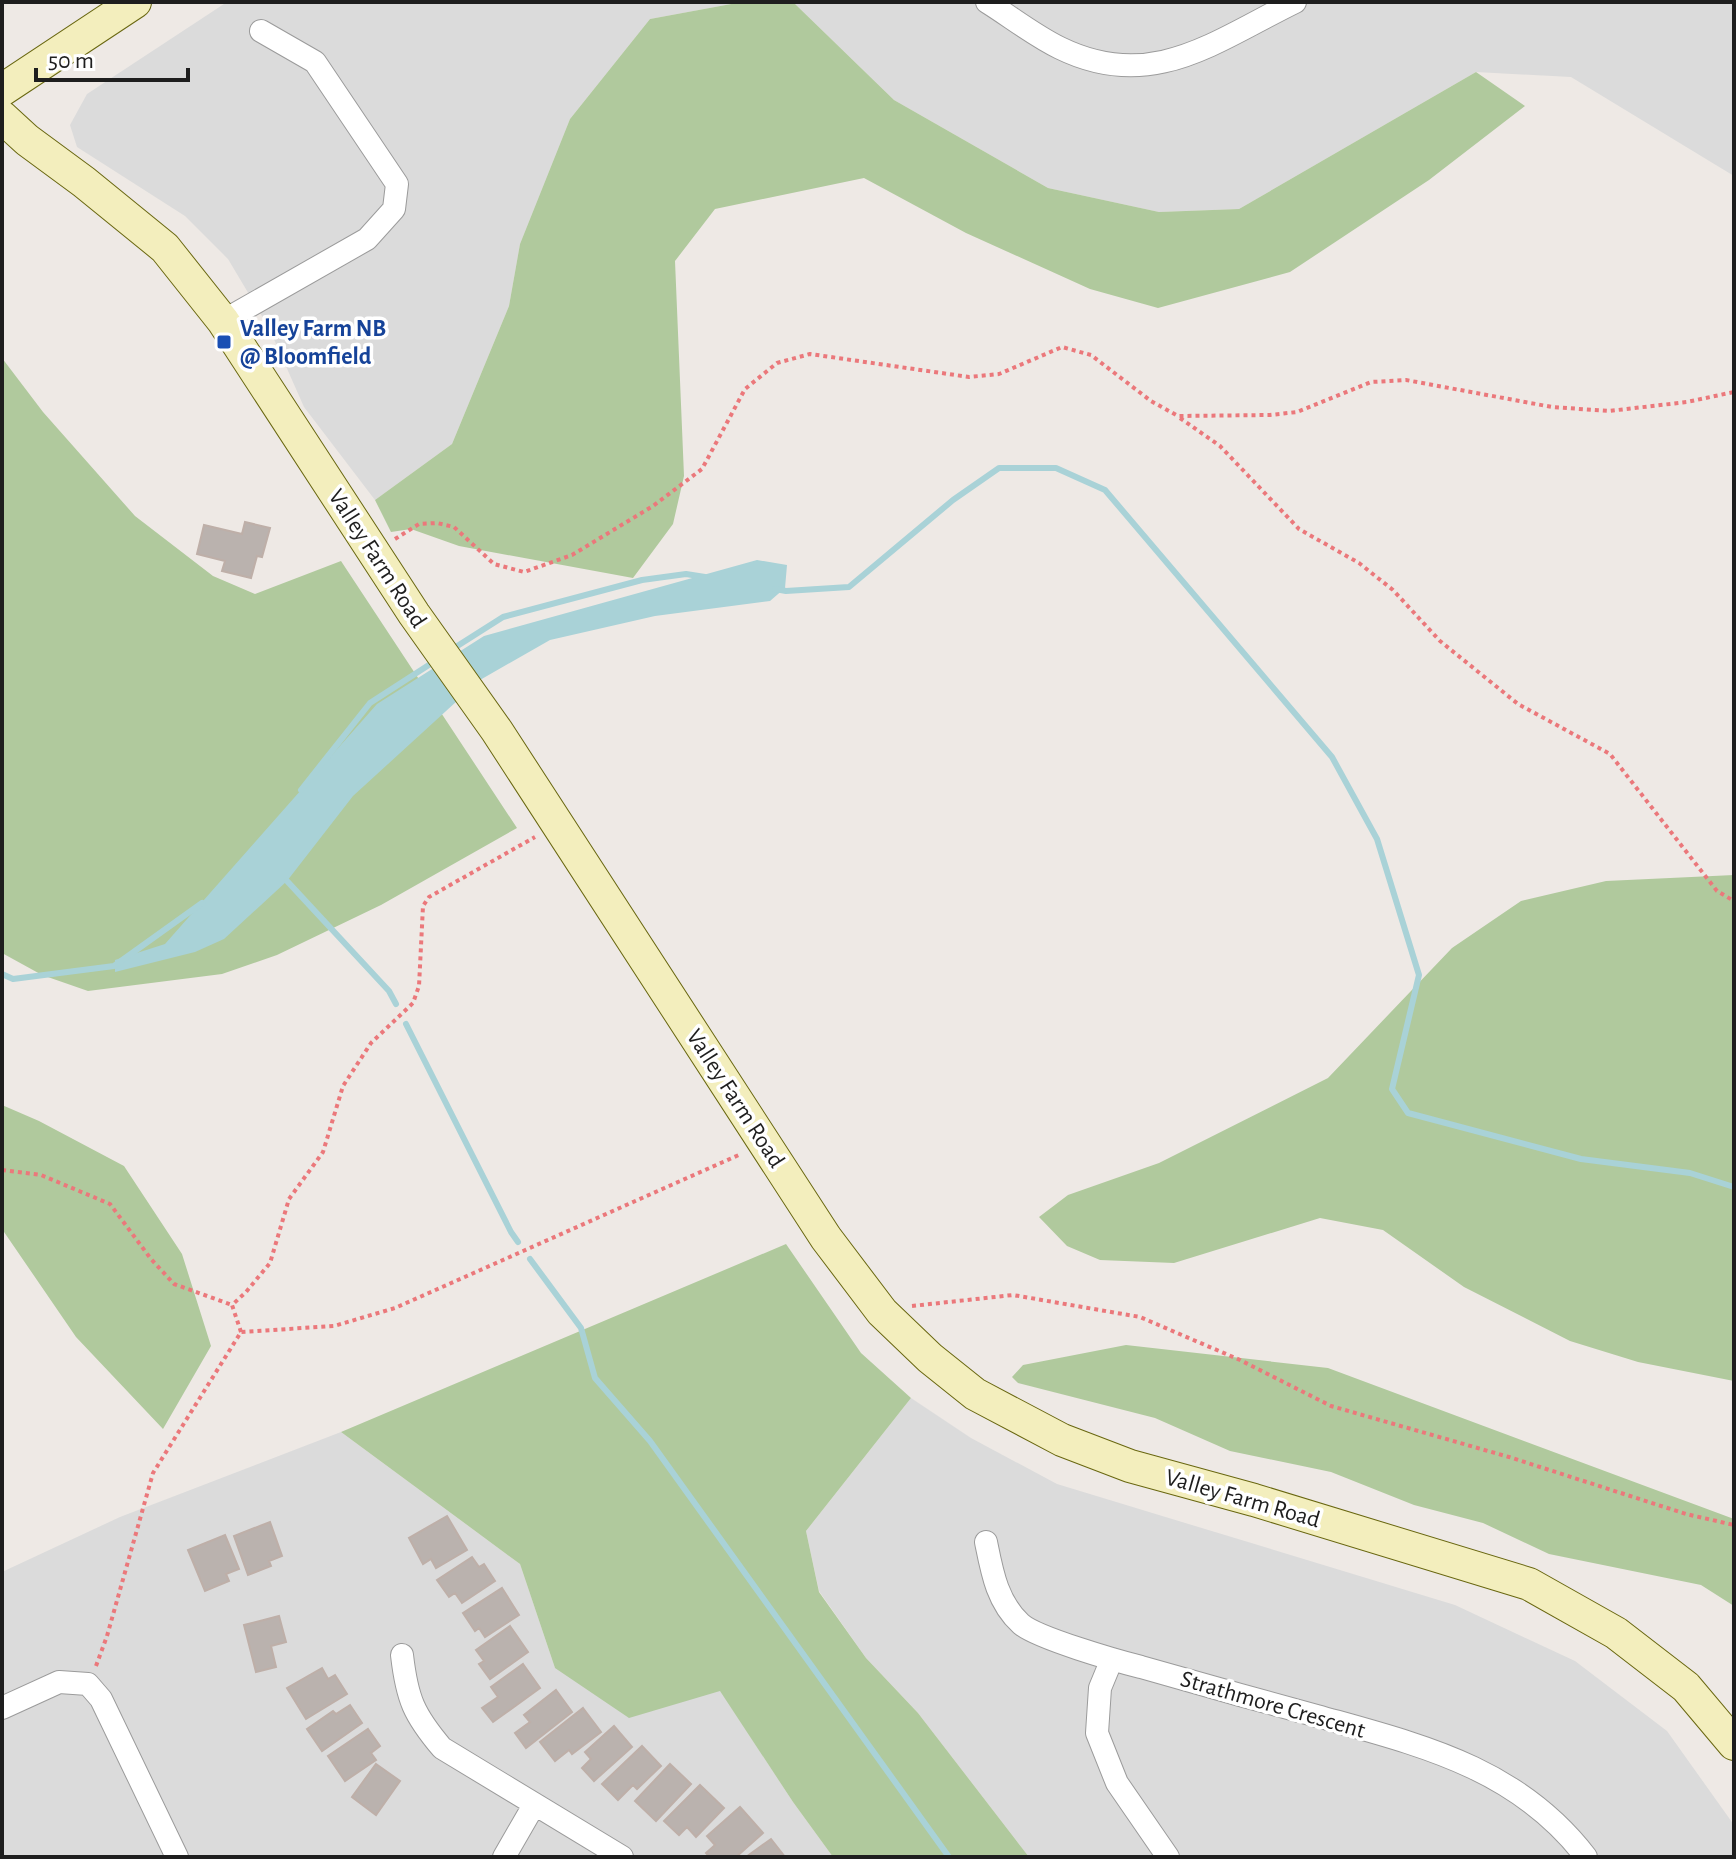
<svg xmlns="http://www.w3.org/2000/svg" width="1736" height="1859" viewBox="0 0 1736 1859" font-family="'Alegreya Sans',sans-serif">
<rect width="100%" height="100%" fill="#eee9e5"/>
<!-- residential -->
<path fill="#dbdbdb" d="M227,2H742L650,19L570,119L520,244L509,306L452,444L375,500L304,407L269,328L228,259L185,216L77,147L70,125L87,94Z
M793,2H1734V176L1571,77L1476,72L1239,209L1159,212L1048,188L894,100Z
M911,1398L971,1438L1057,1484L1455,1605L1575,1661L1667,1731L1734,1825V1857H1029L918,1713L866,1658L819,1591L806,1531Z
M341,1432L520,1564L555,1668L720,1690L793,1802L833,1857H2V1572L120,1517Z"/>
<!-- forest -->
<path fill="#b0c99d" d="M742,2H793L894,100L1048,188L1159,212L1239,209L1476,72L1525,106L1429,180L1290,272L1158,308L1090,289L966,233L864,178L715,209L675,261L684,476L673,524L633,578L459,546L411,529L391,532L375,500L452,444L509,306L520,244L570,119L650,19Z
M2,358L43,412L135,516L213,576L255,594L341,561L517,828L381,905L277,955L222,974L88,991L42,975L2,953Z
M1734,875V1381L1638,1362L1570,1341L1464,1287L1383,1230L1320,1218L1174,1263L1100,1260L1067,1246L1039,1217L1068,1195L1159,1163L1328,1078L1452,948L1521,901L1606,881Z
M2,1105L39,1121L124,1166L182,1254L211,1346L163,1429L76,1337L2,1229Z
M786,1244L861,1353L911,1398L806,1531L819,1592L866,1658L918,1713L1029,1857H833L793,1802L720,1691L629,1718L555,1668L520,1564L341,1432Z
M1126,1345L1328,1368L1734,1519V1606L1701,1585L1549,1554L1483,1523L1414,1505L1331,1472L1230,1451L1155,1418L1018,1383L1012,1377L1023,1365Z"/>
<!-- water -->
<path fill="#a9d2d7" d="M757,560L787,565L785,588L770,601L655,616L550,640L480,680L353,796L287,881L224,939L195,952L115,972V960L165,944L377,704L484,636Z"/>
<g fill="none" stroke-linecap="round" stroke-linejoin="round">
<!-- stream -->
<path stroke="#a9d2d7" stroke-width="6" d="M775,589L786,591L849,587L953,500L999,468H1056L1105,490L1332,757L1377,839L1419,975L1392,1089L1408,1113L1581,1159L1690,1173L1734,1187
M451,650L503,617L642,580L686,574L705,577
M301,790L370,703L435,661
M287,881L389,991L396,1004
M2,974L13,979L114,966L202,903
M406,1024L511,1232L518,1242
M530,1259L581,1328L595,1378L650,1441L949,1857"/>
</g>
<!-- building -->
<path fill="#bab2ae" stroke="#beafa8" stroke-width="2" d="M245,522L270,528L262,557L257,556L251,578L222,571L225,561L197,554L204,525L242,534Z
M447,1516L467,1550L436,1568L431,1559L423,1564L409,1538Z
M270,1522L282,1556L269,1561L271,1566L248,1575L234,1536Z
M225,1535L239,1569L226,1574L229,1581L205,1591L188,1550Z
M472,1557L479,1567L484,1564L495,1581L462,1603L455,1593L449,1597L437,1580Z
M502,1588L519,1615L485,1637L479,1628L475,1631L463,1613Z
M279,1616L286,1642L271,1646L276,1667L256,1672L244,1625Z
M510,1626L528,1652L490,1679L479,1664L484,1661L476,1650Z
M523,1664L540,1688L493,1722L482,1708L498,1697L491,1687Z
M322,1668L328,1679L335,1675L347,1694L306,1719L287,1688Z
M556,1690L572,1712L526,1748L515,1733L530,1722L524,1715Z
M350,1705L362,1723L322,1751L307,1729L333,1711L336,1714Z
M583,1708L601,1732L572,1754L569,1750L555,1761L540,1742Z
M614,1726L632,1747L594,1781L582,1768L591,1759L585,1752Z
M368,1729L380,1746L371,1753L376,1760L345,1781L328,1756Z
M642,1746L661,1766L637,1789L633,1785L618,1800L602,1784Z
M376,1764L400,1781L376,1815L352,1797Z
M670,1764L691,1784L656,1821L635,1801Z
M700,1785L724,1808L696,1837L687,1827L679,1835L664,1821Z
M740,1807L763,1833L736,1857H710L706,1853L715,1845L707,1836Z
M771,1839L785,1857H746Z"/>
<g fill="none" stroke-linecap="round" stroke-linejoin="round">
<!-- street casing -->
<g stroke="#9b9b9b" stroke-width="24">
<path id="street" d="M987,2C1011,17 1035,36 1060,48C1152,93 1215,41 1295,2
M223,321L367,239L394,209L397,184L315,62L261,31
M986,1542C992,1572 997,1602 1021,1624C1037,1638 1117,1661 1141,1667C1200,1684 1258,1700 1317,1716C1420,1745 1517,1767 1586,1857
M402,1655C407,1699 414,1715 442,1748L622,1857
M1112,1659L1100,1688L1097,1733L1117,1783L1168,1857
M2,1708L59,1682L88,1684L101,1699L177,1857
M504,1857L534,1805"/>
</g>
<!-- secondary casing -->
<g stroke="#696710" stroke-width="34">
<path id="secondary" d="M2,90L135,2
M2,117L27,140L84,182L165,248L223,321L414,614L497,731L826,1238L882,1312L930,1358L975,1394L1062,1440L1130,1466L1254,1500L1529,1584L1616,1633L1686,1687L1734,1744"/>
</g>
<!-- path -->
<path stroke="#eb787b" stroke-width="4" stroke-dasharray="4 4" stroke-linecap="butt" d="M1180,418L1220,446L1299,529L1359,563L1393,590L1440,641L1518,704L1610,754L1717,891L1734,901
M395,539L419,524L437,523L454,527L494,564L524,572L572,555L653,506L702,469L745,389L777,363L810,354L969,377L999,374L1062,347L1091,355L1151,401L1178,416L1270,415L1297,412L1371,382L1406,380L1552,407L1609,411L1687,402L1734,392
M2,1170L41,1175L110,1204L151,1259L174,1284L232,1305
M912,1306L1013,1295L1140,1317L1240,1360L1331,1406L1509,1457L1686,1514L1734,1525
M241,1332L232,1305L246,1292L270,1263L289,1199L323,1152L343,1086L371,1043L413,1003L419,986L423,906L429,897L535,837
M96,1666L107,1636L153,1473L241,1332L334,1326L395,1308L741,1154"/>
<!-- street -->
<use href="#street" stroke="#fff" stroke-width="22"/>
<!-- secondary -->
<use href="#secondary" stroke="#f3eebd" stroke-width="32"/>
</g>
<!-- markers -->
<rect fill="#1a4fb4" stroke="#fff" stroke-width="3" x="216" y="334" width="16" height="16" rx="4"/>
<g text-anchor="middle" stroke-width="7" stroke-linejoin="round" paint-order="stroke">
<!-- transit labels -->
<g font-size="24" font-weight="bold" fill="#164399" stroke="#fff" text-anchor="start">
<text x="240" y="336">Valley Farm NB<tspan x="240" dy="28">@ Bloomfield</tspan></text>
</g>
<!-- street labels -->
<g font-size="24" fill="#1e1e1e" stroke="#fff">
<text transform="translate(378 558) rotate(57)" y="8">Valley Farm Road</text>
<text transform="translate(736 1098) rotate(57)" y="8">Valley Farm Road</text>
<text transform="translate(1243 1498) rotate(16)" y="8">Valley Farm Road</text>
<text transform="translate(1273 1704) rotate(16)" y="8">Strathmore Crescent</text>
</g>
</g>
<!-- border -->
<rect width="1736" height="1859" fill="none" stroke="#1e1e1e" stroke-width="8"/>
<!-- scale -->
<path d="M36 68v12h152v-12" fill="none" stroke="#1e1e1e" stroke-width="4"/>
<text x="48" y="68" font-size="24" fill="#1e1e1e" stroke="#ffffff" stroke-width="6" paint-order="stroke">50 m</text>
</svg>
